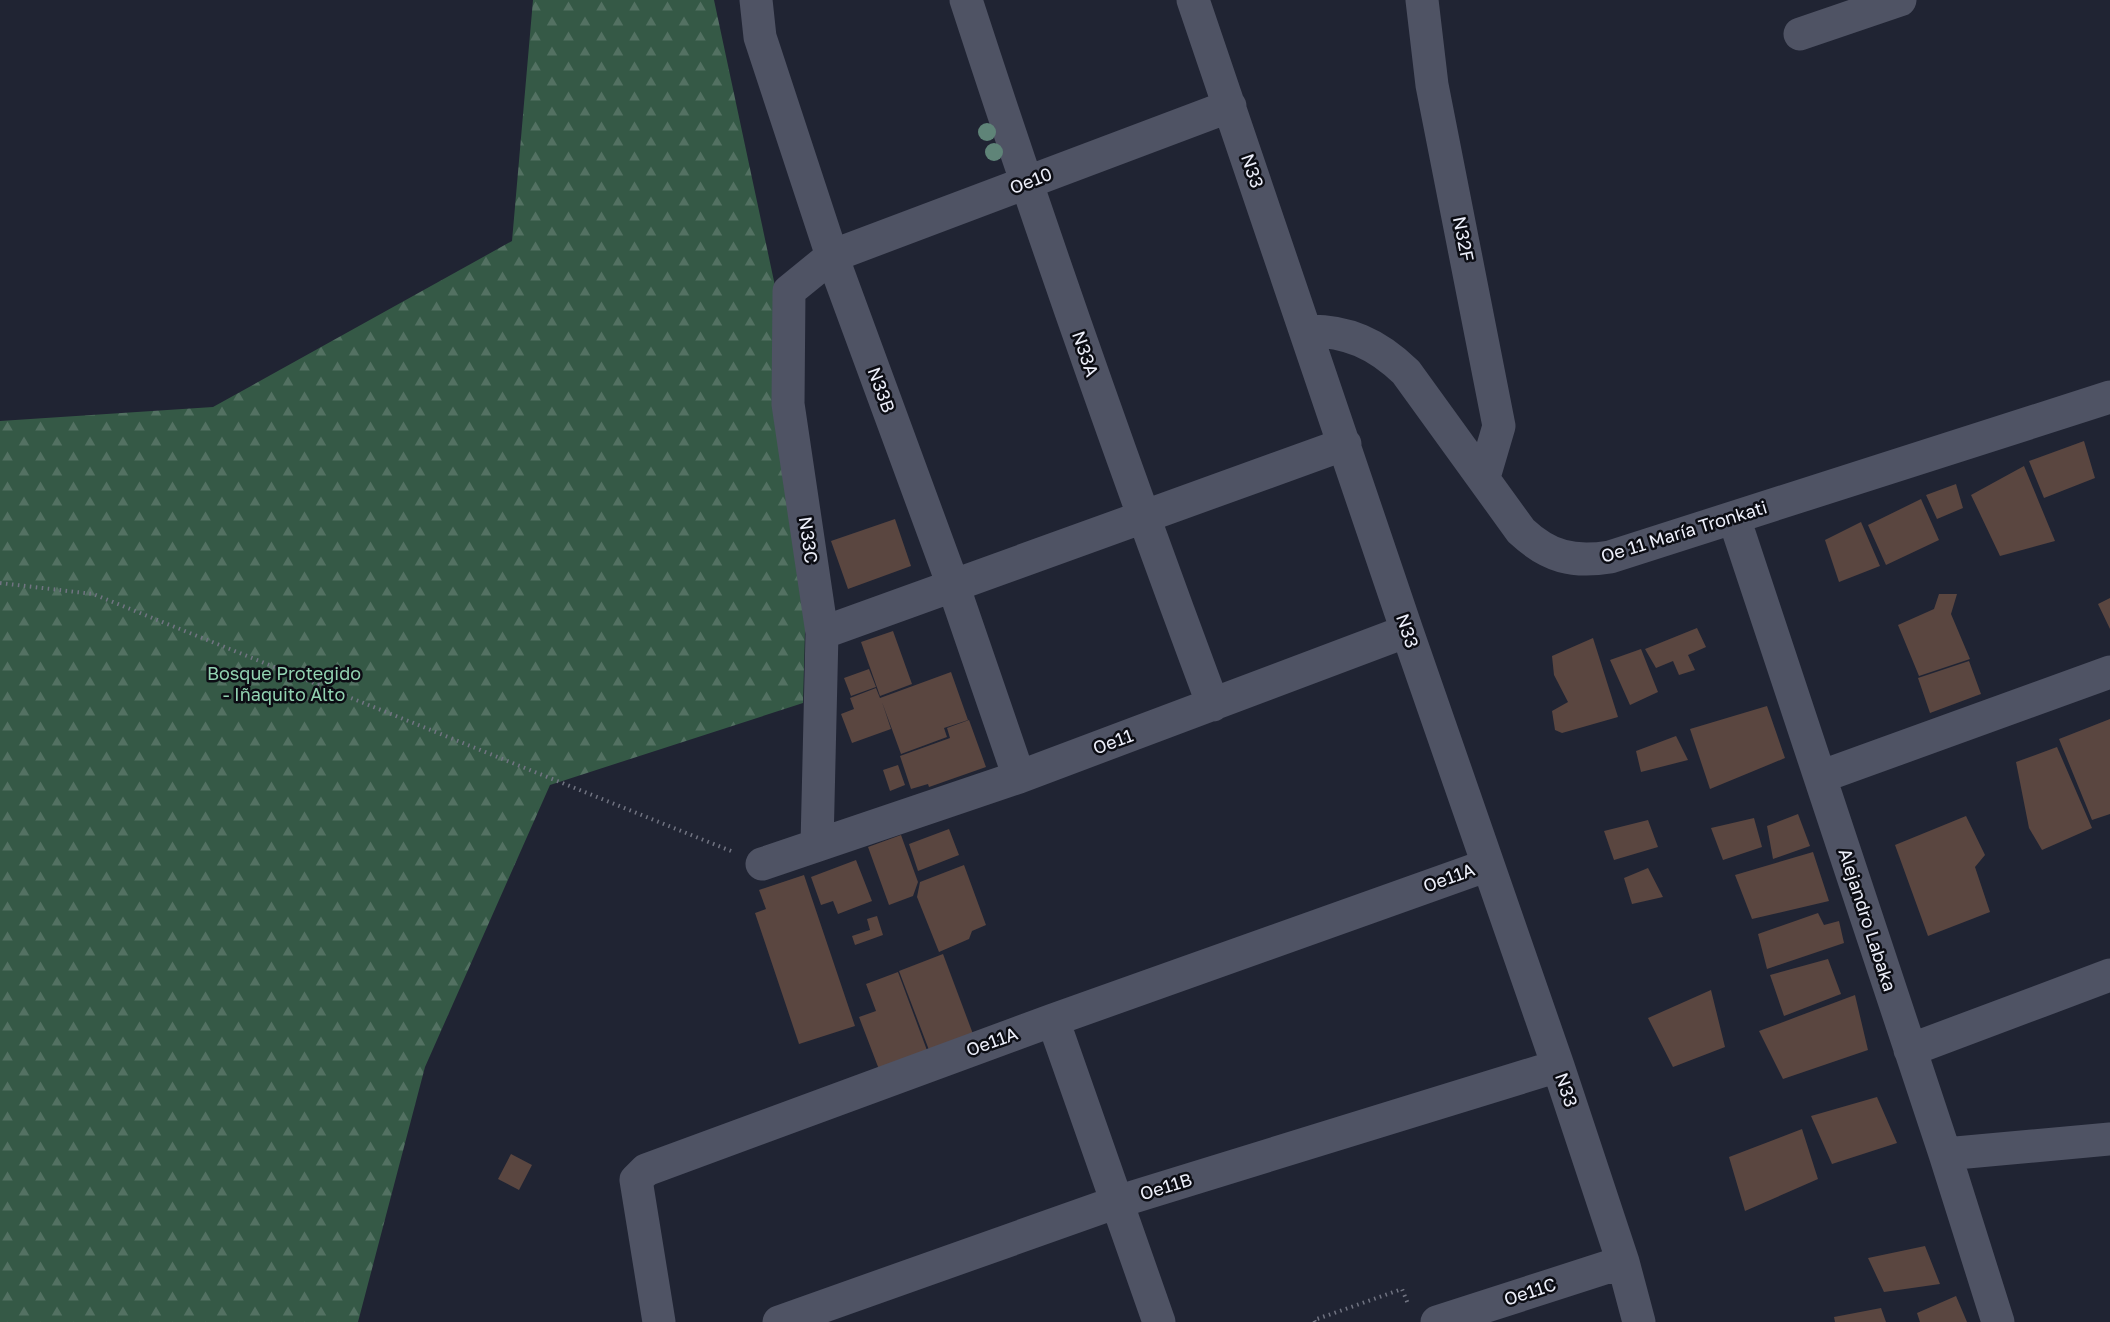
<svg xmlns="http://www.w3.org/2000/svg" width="2110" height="1322" viewBox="0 0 2110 1322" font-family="'Golos Text',sans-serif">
<defs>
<pattern id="forest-firs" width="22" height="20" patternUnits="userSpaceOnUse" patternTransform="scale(1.5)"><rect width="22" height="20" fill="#355946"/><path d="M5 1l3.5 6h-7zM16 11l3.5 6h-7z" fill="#537162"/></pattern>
</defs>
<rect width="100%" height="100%" fill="#202433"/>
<!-- forest -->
<path fill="url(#forest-firs)" d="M533,0H714L810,450L803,703L550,785L425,1067L358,1322H0V421L213,407L512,241Z"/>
<!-- building -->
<path fill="#5a4640" d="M2084,441L2095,478L2044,498L2029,461Z
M2024,466L2055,541L2000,556L1971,495Z
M1956,484L1963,508L1937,519L1926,495Z
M1921,499L1939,540L1886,565L1868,525Z
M895,519L911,566L848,589L831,541Z
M1861,522L1880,566L1839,582L1825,540Z
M1939,594H1957L1951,614L1970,659L1919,676L1898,625L1934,609Z
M2110,598V629L2098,604Z
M1697,628L1706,647L1688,655L1695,670L1679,675L1673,661L1656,668L1645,649Z
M893,631L912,684L880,696L861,642Z
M1593,638L1618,717L1562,733L1555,730L1552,711L1568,702L1554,675L1552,656Z
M1641,649L1658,692L1630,705L1610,660Z
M1969,661L1981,694L1930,713L1918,678Z
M869,669L876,687L851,696L844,678Z
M951,672L968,720L944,728L947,737L901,754L882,702L891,729L852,743L841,714L854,709L850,698L876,688L880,698Z
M1767,706L1785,758L1710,789L1690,729Z
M2110,719V814L2092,820L2059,739Z
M969,720L986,767L929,787L928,784L911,789L900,756L950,738L947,728Z
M1676,736L1688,760L1641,772L1636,751Z
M2057,747L2092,828L2042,850L2029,828L2016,762Z
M898,765L905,785L890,791L883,770Z
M1798,814L1810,846L1773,859L1767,826Z
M1966,816L1985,855L1975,867L1990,912L1928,936L1895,845Z
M1754,818L1762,847L1723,860L1711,828Z
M1648,820L1658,847L1614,860L1604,831Z
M949,829L959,855L918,871L909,844Z
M901,835L918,882L913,896L889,905L868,847Z
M1813,852L1829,901L1752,919L1735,875Z
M856,860L872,901L838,914L833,901L821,905L811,877Z
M964,865L986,925L972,931L969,939L939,952L917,897L920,882Z
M1648,868L1663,897L1632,904L1624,878Z
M804,875L855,1026L799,1044L755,913L766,909L759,890Z
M1818,913L1824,925L1839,921L1844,943L1767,969L1758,934Z
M877,916L883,935L855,945L852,936L870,930L867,919Z
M943,954L973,1034L929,1050L899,971Z
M1828,959L1841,994L1784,1016L1770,975Z
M898,972L928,1053L880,1072L859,1017L876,1011L866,984Z
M1711,990L1725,1047L1673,1067L1648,1018Z
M1855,995L1868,1050L1783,1079L1759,1031Z
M1877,1097L1897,1143L1832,1164L1811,1116Z
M1802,1129L1818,1179L1745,1211L1729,1157Z
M511,1154L532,1165L519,1190L498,1179Z
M1925,1246L1940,1284L1884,1292L1868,1258Z
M1956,1296L1967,1322H1920L1917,1313Z
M1881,1308L1886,1322H1835L1834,1317Z"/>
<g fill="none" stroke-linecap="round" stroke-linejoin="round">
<!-- path -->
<path stroke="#717482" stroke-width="4" stroke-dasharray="1.5 4.5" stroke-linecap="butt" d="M0,583L93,594L731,851
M1315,1322L1314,1320L1402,1289L1408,1304"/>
<!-- minor -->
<path stroke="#4f5364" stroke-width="33" d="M756,0L760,37L832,256L953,585L1019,777
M966,0C1043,237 1126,472 1213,705
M1193,0L1407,631L1558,1066L1623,1262L1639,1322
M1422,0L1432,85L1499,426L1484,477
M1800,34L1900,0
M1306,331C1347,330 1377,344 1406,372L1521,531C1549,557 1573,563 1610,557L2110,397
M1734,518L1945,1154L1998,1322
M822,633L1345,444
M1820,777L2110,672
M817,845L822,633L788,404L789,291L832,256L1230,106
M762,864L1019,777L1407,631
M1053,1020L1159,1322
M1910,1050L2110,975
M1945,1154L2110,1139
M659,1322L636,1180L646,1170L1053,1020L1488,865
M779,1322L1117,1202L1558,1066
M1437,1322L1623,1262"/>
</g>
<!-- trees -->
<g fill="#5f8478">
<circle cx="987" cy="132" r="9"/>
<circle cx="994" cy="152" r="9"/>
</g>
<g text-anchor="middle" stroke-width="5" stroke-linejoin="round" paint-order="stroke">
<!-- street labels -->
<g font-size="18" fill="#edeffa" stroke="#0c0d14">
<text transform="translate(1252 171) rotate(71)" y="6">N33</text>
<text transform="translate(1031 181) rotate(-21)" y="6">Oe10</text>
<text transform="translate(1463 239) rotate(79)" y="6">N32F</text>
<text transform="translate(1085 354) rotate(71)" y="6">N33A</text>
<text transform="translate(881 390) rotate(70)" y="6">N33B</text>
<text transform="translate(1684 532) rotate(-17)" y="6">Oe 11 María Tronkati</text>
<text transform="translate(808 540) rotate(82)" y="6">N33C</text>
<text transform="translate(1407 631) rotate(71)" y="6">N33</text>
<text transform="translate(1113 742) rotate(-20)" y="6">Oe11</text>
<text transform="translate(1449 878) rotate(-20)" y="6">Oe11A</text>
<text transform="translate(1867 920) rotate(72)" y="6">Alejandro Labaka</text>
<text transform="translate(992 1042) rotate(-20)" y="6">Oe11A</text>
<text transform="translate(1566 1090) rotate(71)" y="6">N33</text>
<text transform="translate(1166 1187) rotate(-17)" y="6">Oe11B</text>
<text transform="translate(1530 1292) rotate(-18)" y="6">Oe11C</text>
</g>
<!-- park labels -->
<g font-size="18" fill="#92d3b1" stroke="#0c0d14">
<text x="284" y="680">Bosque Protegido<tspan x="284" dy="21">- Iñaquito Alto</tspan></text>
</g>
</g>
</svg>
